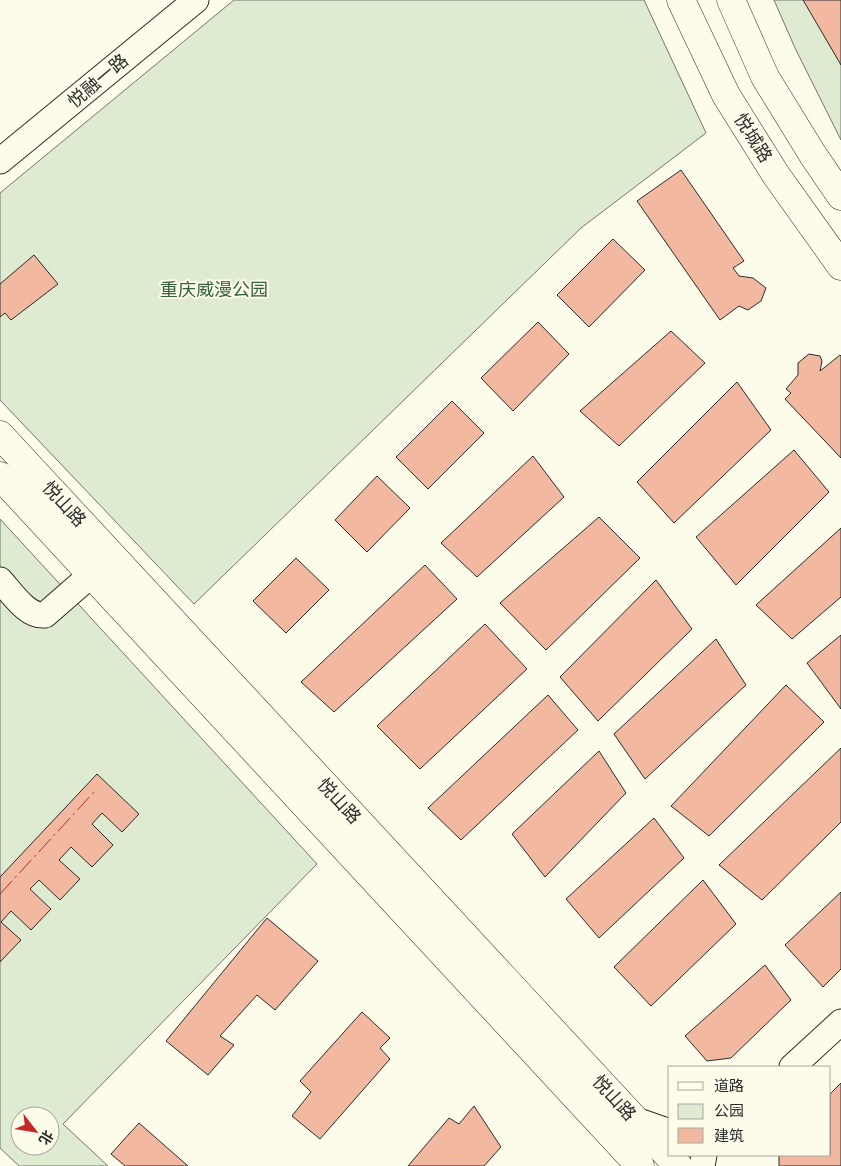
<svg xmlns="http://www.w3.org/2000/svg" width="841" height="1166" viewBox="0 0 841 1166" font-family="Commissioner,'Noto Sans SC',sans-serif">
<rect width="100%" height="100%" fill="#fdfbea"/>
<!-- green -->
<path fill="#deebd1" stroke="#74746e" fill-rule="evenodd" d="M234,0H644L706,133L581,228L194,604L0,400V193Z
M774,0H841V140L795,48Z
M0,519L317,864L63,1124L108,1166H19L0,1148ZM20,1116H50V1146H20Z"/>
<!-- building -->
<path fill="#f2b8a0" stroke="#2b2b2b" d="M803,0H841V65Z
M681,170L744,261L733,268L739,276L753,278L766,288L761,301L748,310L739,306L720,320L637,201Z
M613,239L645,270L589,327L557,295Z
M34,255L58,284L11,320L5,313L0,317V284Z
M538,322L569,354L513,411L481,378Z
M671,331L705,363L619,446L580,411Z
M809,354L820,356L822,361L820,371L840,355L841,356V458L785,399L791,393L786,389L798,375V363Z
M737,382L771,430L674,523L637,482Z
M452,401L484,433L428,489L396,457Z
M794,450L829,492L736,585L696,537Z
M533,456L564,497L477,577L441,543Z
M377,476L410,508L367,552L335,520Z
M599,517L640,558L546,650L500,603Z
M841,528V597L792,639L756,605Z
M296,558L329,590L286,633L253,601Z
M425,565L457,599L334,712L301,682Z
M656,580L692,629L598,721L560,677Z
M485,624L527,669L420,769L377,726Z
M841,635V709L807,663Z
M716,639L746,685L645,779L614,734Z
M786,685L824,722L709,836L671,806Z
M548,695L578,730L461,840L428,808Z
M841,748V822L762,900L719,865Z
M599,751L626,793L545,877L512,834Z
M97,774L139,814L122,832L102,813L92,824L113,845L92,867L71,847L59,860L80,879L60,900L39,880L30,889L51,909L31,930L11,911L1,922L21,940L0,962V877Z
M654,818L684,858L599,938L566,899Z
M703,880L736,924L651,1006L614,967Z
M841,892V969L823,987L785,945Z
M267,918L318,961L275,1010L257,995L220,1036L234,1045L208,1075L166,1041Z
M765,965L791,1000L731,1058L707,1061L685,1036Z
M362,1012L390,1038L380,1048L390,1059L320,1139L292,1116L311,1092L300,1081Z
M841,1083V1166H779V1155H830V1094Z
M474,1106L501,1147L484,1166H408L449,1118L459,1124Z
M139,1123L188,1166H125L111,1154Z"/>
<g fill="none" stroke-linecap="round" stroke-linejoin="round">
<!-- minor casing -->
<g stroke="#2b2b2b" stroke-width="27">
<path id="minor" d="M0,161L196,0
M0,580C12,593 27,617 45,615L92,574
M792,1067L841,1022
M633,1119L670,1132
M702,1166L704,1155"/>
</g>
<!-- major casing -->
<g stroke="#2b2b2b" stroke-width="29">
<path id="major" d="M681,0L726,95L776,175L841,266
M731,0L765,77L813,155L841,196
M0,435L678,1166
M0,476L640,1166"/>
</g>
<!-- minor -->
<use href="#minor" stroke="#fdfbea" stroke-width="25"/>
<!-- major -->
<use href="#major" stroke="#fdfbea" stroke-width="28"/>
<!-- power -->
<path stroke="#c62828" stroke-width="1" stroke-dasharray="18 4 2.5 4" stroke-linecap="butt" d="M0,894L94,792"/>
</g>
<g text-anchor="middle" stroke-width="4" stroke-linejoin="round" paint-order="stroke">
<!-- street labels -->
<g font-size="18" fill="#2b2b2b" stroke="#fdfbea">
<text transform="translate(98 81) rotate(-40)" y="6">悦融一路</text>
<text transform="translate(753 138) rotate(58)" y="6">悦城路</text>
<text transform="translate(64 504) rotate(47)" y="6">悦山路</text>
<text transform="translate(339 801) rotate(47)" y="6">悦山路</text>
<text transform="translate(614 1098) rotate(47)" y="6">悦山路</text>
</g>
<!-- park labels -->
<g font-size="18" fill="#34623c" stroke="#fdfbea">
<text x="214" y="296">重庆威漫公园</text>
</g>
</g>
<!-- legend -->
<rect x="668" y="1066" width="162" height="90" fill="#fdfbea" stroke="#a9a89e"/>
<rect x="678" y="1082" width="25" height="8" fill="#fdfbea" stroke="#a9a89e"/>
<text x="714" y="1091" font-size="15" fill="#2b2b2b">道路</text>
<rect x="678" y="1104" width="25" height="15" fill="#deebd1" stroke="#a9a89e"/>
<text x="714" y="1116" font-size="15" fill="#2b2b2b">公园</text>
<rect x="678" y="1128" width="25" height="15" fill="#f2b8a0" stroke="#a9a89e"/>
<text x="714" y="1141" font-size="15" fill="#2b2b2b">建筑</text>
<!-- north arrow -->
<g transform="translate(35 1131) rotate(121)"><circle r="24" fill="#fdfbea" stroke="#a9a89e"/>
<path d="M0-4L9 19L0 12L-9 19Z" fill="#c62828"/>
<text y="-8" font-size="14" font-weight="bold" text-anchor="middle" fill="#2b2b2b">北</text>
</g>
</svg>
